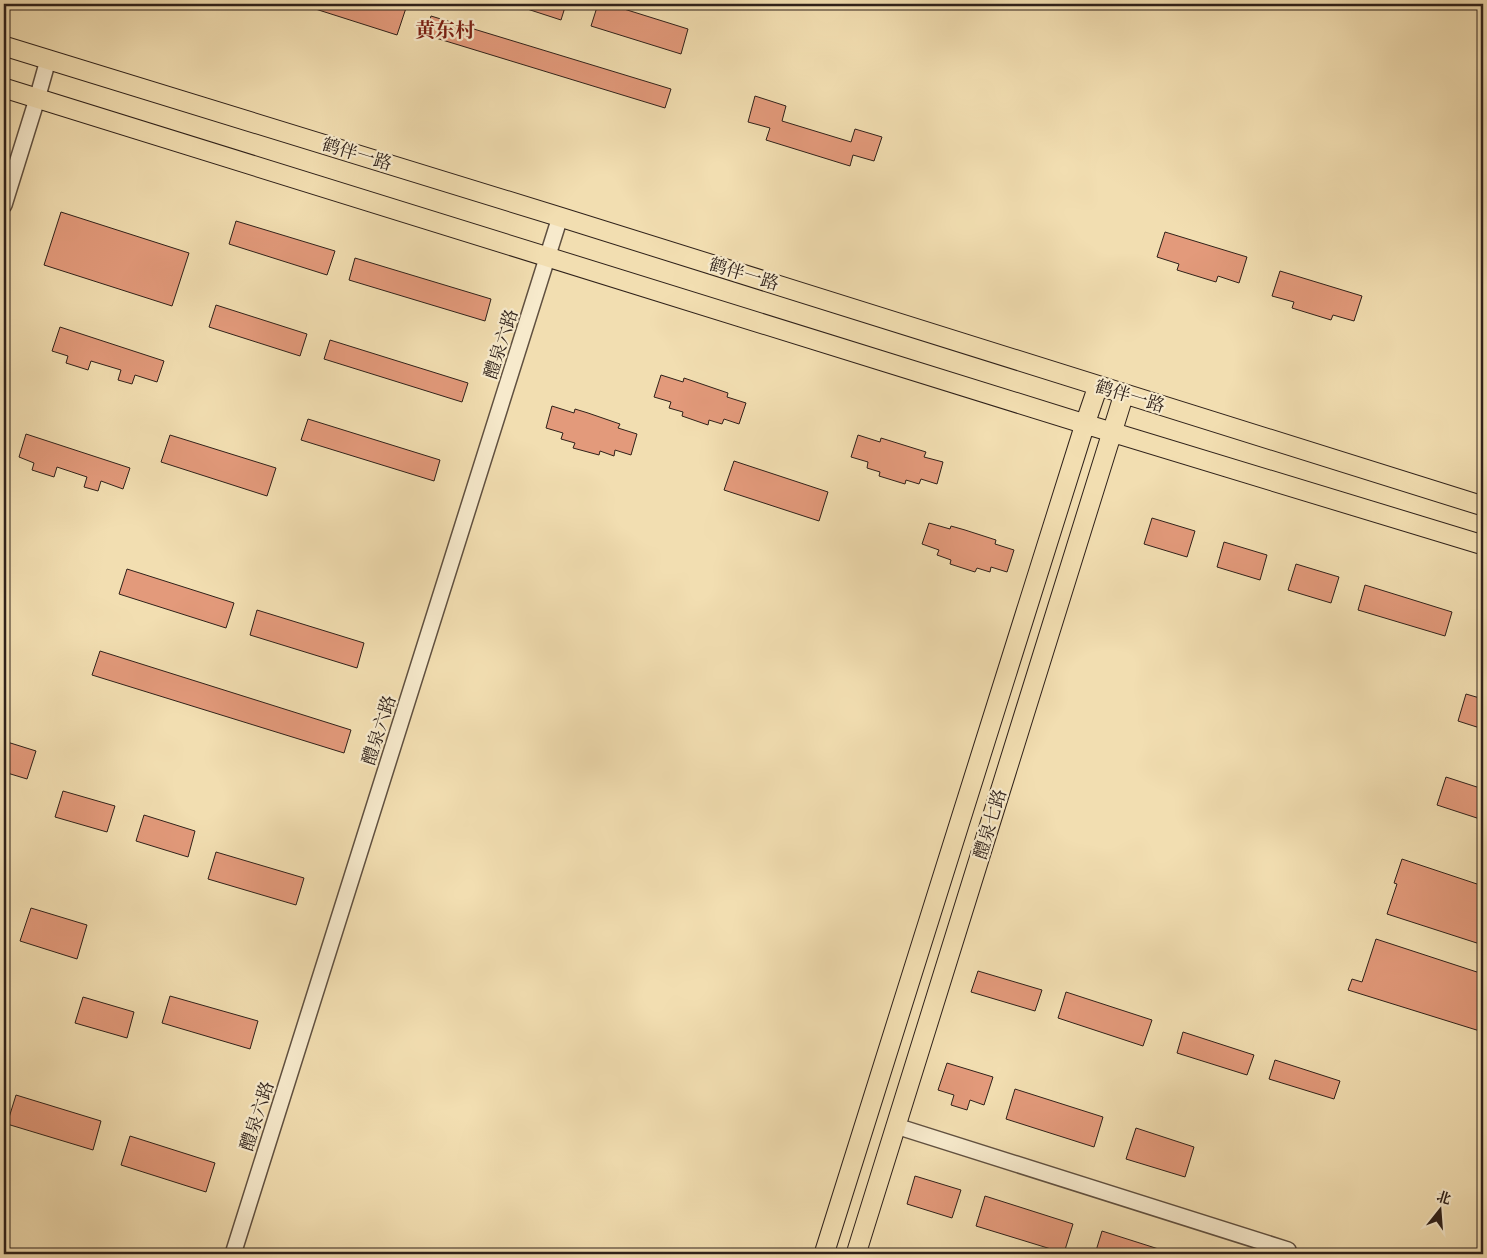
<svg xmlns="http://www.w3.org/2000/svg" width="1487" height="1258" viewBox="0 0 1487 1258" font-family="'Old Standard TT','Noto Serif SC',serif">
<rect width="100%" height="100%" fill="#f2deb1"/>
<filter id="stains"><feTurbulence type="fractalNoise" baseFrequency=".004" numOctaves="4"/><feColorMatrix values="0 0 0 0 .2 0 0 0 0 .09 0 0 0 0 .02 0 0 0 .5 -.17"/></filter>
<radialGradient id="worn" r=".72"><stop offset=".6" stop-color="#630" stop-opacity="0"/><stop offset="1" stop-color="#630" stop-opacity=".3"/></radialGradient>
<!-- building -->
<path fill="#e39a7b" stroke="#2f211a" d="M306,4H391L406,8L397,35L306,6Z
M519,4H566L561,20L518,6Z
M598,4H608L688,29L681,54L591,26Z
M431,16L671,89L665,108L426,35Z
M755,96L786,106L782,121L851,142L855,129L882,137L874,161L853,155L850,166L766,140L770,128L748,122Z
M61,212L189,253L172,306L44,265Z
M236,221L335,251L327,275L229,244Z
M1165,232L1247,257L1239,283L1218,276L1216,282L1177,270L1179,264L1157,257Z
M355,258L491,299L485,321L349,280Z
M1280,271L1362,296L1354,321L1333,315L1331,320L1292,308L1294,302L1272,296Z
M216,305L307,334L300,356L209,327Z
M60,327L164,361L157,382L135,375L132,384L118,380L121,370L91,361L88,370L66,363L68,356L52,351Z
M330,340L468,383L462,402L324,359Z
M661,375L683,382L684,378L728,393L727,397L746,403L739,424L724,419L722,424L709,420L708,425L682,416L683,412L669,408L671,402L654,397Z
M552,406L574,413L575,409L588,413L620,424L618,428L637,434L631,455L615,450L614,456L600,451L599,455L573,448L575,443L561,439L563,433L546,428Z
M308,419L440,460L434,481L301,440Z
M26,434L130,468L123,489L101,481L98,491L84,487L87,477L57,467L54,477L32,470L34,463L19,457Z
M170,435L276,468L267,496L161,462Z
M858,435L880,442L881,438L926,452L924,457L943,462L937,484L921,479L919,484L906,480L905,484L879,476L880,472L867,468L868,462L851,457Z
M734,461L828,492L819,521L724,490Z
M1152,518L1195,531L1187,557L1144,544Z
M929,523L950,529L951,526L965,530L996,540L995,544L1014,550L1007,572L991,567L990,572L977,568L975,572L950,564L951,560L937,555L939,550L922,544Z
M1224,542L1267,555L1260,580L1217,567Z
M1296,564L1339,577L1331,603L1288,590Z
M127,569L234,603L226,628L119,594Z
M1365,585L1452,612L1445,636L1358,610Z
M257,610L364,643L357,668L250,635Z
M100,651L351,730L344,753L92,675Z
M1466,694L1483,699V729L1458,721Z
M4,741L36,751L27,779L4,772Z
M1446,777L1483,789V820L1437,805Z
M63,791L115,806L107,832L55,817Z
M144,815L195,831L188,857L136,841Z
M216,852L304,878L296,905L208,879Z
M1402,859L1483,886V945L1387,914L1397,884L1394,883Z
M31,908L87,925L77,959L20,941Z
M1376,939L1483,974V1032L1348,990L1352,979L1362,982Z
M978,971L1042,990L1035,1011L971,992Z
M1066,992L1152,1020L1143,1046L1058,1018Z
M170,996L258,1021L250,1049L162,1023Z
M83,997L134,1012L127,1038L75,1023Z
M1183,1032L1254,1055L1247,1075L1177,1053Z
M1275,1060L1340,1081L1334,1099L1269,1079Z
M947,1063L993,1077L984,1105L970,1100L967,1110L951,1105L954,1095L938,1090Z
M1015,1089L1103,1117L1094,1147L1006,1119Z
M16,1095L101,1121L93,1150L7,1124Z
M1136,1128L1194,1147L1185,1177L1126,1159Z
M130,1136L215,1163L206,1192L121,1165Z
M915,1176L961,1190L952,1218L907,1204Z
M985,1196L1073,1224L1064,1253L976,1226Z
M1102,1231L1168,1252L1167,1254H1095Z"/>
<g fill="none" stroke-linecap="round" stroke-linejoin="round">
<!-- minor casing -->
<g stroke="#605040" stroke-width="18">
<path id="minor" d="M4,205L37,99L48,60
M896,1126L1288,1250
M233,1254L560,217"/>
</g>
<!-- major casing -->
<g stroke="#2f211a" stroke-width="21">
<path id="major" d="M4,46L560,217L1483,506
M4,88L1085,424L1483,545
M824,1254L1085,424L1098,386
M856,1254L1124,394"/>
</g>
<!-- minor -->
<use href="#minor" stroke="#f7eacc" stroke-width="15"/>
<!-- major -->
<use href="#major" stroke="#f2deb1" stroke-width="19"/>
</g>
<g text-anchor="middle" stroke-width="4.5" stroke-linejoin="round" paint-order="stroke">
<!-- street labels -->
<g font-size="18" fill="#2f211a" stroke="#f7eacc">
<text transform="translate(357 154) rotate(17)" y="6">鹤伴一路</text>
<text transform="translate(744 274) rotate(17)" y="6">鹤伴一路</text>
<text transform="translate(501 344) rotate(-72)" y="6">醴泉六路</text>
<text transform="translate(1130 396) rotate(17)" y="6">鹤伴一路</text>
<text transform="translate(379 730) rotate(-72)" y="6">醴泉六路</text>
<text transform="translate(990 824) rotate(-73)" y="6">醴泉七路</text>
<text transform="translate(257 1116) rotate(-72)" y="6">醴泉六路</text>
</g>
<!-- quarter labels -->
<g font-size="20" font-weight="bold" fill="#7a1f14" stroke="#f7eacc">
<text x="445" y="37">黄东村</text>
</g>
</g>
<!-- margin -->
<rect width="1487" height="1258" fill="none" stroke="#f2deb1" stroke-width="20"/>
<rect x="5" y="5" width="1477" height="1248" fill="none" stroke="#2f211a" stroke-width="2.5"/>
<rect x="10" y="10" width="1467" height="1238" fill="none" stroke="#2f211a"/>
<!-- north arrow -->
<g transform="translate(1440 1210) rotate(17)" stroke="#f7eacc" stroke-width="4" paint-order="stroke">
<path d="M0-4L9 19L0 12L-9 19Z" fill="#2f211a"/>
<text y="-8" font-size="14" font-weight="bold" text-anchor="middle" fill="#2f211a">北</text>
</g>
<rect width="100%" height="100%" filter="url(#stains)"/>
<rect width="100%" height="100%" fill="url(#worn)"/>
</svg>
